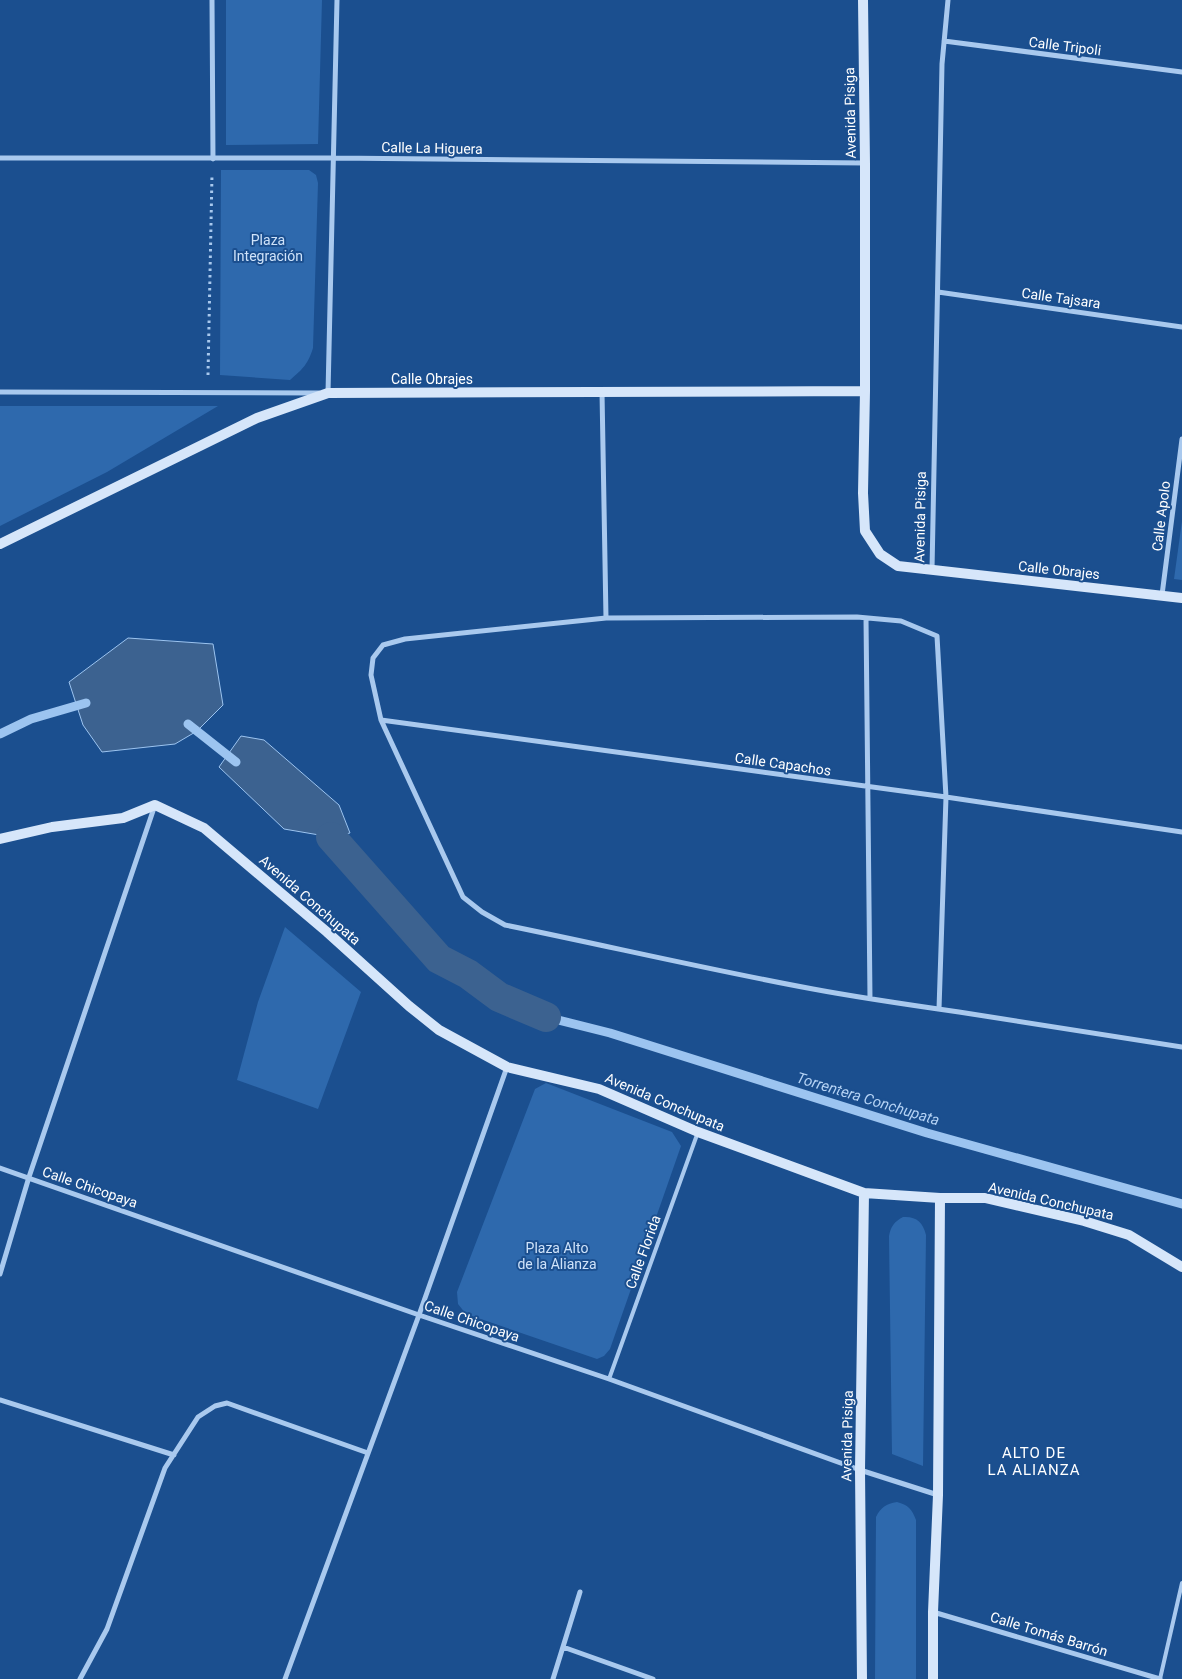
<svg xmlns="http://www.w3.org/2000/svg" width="1182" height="1679" viewBox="0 0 1182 1679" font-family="Roboto,sans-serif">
<rect width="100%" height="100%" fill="#1b4f8f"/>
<!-- green -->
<path fill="#2e69ad" d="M226,0H322L318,144L226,145Z
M221,170H309L316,175L318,183L313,348C308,364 303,369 290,380L220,375Z
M0,406H218L107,472L0,526Z
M1182,521V580L1174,579Z
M285,927L361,992L318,1109L237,1080L258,1002Z
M546,1083L672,1132L681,1146L610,1349L604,1356L597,1359L466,1314L458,1304L457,1292L535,1089Z
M903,1217C916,1216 923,1222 926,1235L923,1466L892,1454L889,1236C891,1226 894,1222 903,1217Z
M897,1502C908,1505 912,1509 916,1520V1679H875L876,1517C881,1507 886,1504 897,1502Z"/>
<!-- water -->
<path fill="#3c6290" stroke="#9cc4f0" d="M128,638L213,644L223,705L197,731L175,744L102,752L83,725L69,682Z
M241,736L264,740L339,805L350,833L331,837L284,829L219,767Z"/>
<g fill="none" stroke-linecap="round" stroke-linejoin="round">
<!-- stream -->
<path stroke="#9cc4f0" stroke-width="9" d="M188,724L236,762
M0,734L31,719L86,703
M546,1017L610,1033L927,1133L1182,1204"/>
<!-- canal -->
<path stroke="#3c6290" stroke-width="30" d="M331,837L439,959L468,974L499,997L546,1017"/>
<!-- path -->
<path stroke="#a9c9ee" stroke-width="3" stroke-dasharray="2.5 4" stroke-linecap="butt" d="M208,375L212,174"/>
<!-- lane -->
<path stroke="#a9c9ee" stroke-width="4" d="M609,1379L698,1132
M1160,1679L1182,1583"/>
<!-- street -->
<path stroke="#a9c9ee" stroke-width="5" d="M212,0L213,159
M944,41L1182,72
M0,158H334L865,163
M938,292L1182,327
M0,392L319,393
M602,392L606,618
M328,393L337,0
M932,570L942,64L948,0
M1162,595L1182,439
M866,618L870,998
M381,720L946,797L1182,832
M939,1009L946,797L937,636L901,621L857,617L606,618L405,639L383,645L373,658L371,675L381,720L463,897L482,912L505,925C608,946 710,970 813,989C861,998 910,1005 959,1012L1182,1047
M0,1168L419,1315L609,1379L860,1470L938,1495
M0,1274L29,1177L155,805
M0,1400L174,1455
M933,1612L1160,1679
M563,1647L653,1679
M80,1679L107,1629L165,1468L198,1417L215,1406L227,1403L368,1453
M285,1679L419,1315L507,1067
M553,1679L580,1592"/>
<!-- secondary -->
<path stroke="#d6e6fa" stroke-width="10" d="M863,0L865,163V391L863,493L865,531L880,554L898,566L1182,598
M0,544L257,418L328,393L865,391
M0,839L52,827L123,818L155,805L204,828L327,932L409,1006L439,1030L507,1067L599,1089L698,1132L864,1193L940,1198H985L1084,1221L1129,1235L1182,1267
M862,1679L860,1470L864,1193
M933,1679V1612L938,1495L940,1198"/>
</g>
<g text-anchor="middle" stroke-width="4" stroke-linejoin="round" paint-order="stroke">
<!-- street labels -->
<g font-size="14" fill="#fff" stroke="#1b4f8f">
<text transform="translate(1065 46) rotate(7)" y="5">Calle Tripoli</text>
<text transform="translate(850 113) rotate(-91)" y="5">Avenida Pisiga</text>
<text transform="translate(432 148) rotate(1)" y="5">Calle La Higuera</text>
<text transform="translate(1061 298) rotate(8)" y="5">Calle Tajsara</text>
<text x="432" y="384">Calle Obrajes</text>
<text transform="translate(1161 516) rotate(-83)" y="5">Calle Apolo</text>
<text transform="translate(920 517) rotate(-89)" y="5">Avenida Pisiga</text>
<text transform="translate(1059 570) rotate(6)" y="5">Calle Obrajes</text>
<text transform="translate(783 764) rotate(8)" y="5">Calle Capachos</text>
<text transform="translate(310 900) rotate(41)" y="5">Avenida Conchupata</text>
<text transform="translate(665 1102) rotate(23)" y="5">Avenida Conchupata</text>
<text transform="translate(90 1187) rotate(19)" y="5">Calle Chicopaya</text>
<text transform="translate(1051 1201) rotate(13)" y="5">Avenida Conchupata</text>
<text transform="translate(643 1252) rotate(-70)" y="5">Calle Florida</text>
<text transform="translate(472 1321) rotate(19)" y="5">Calle Chicopaya</text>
<text transform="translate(847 1436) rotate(-89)" y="5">Avenida Pisiga</text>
<text transform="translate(1049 1634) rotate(17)" y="5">Calle Tomás Barrón</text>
</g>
<!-- park labels -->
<g font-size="14" fill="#cfe3fa" stroke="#1b4f8f">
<text x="268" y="245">Plaza<tspan x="268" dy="16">Integración</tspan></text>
<text x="557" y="1253">Plaza Alto<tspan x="557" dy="16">de la Alianza</tspan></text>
</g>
<!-- water labels -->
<g font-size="15" font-style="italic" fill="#b5d3f5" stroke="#1b4f8f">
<text transform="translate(868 1099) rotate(17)" y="5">Torrentera Conchupata</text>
</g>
<!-- neighbourhood labels -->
<g font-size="15" letter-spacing="1" fill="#fff" stroke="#1b4f8f">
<text x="1034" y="1458">ALTO DE<tspan x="1034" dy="17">LA ALIANZA</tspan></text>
</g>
</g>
</svg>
